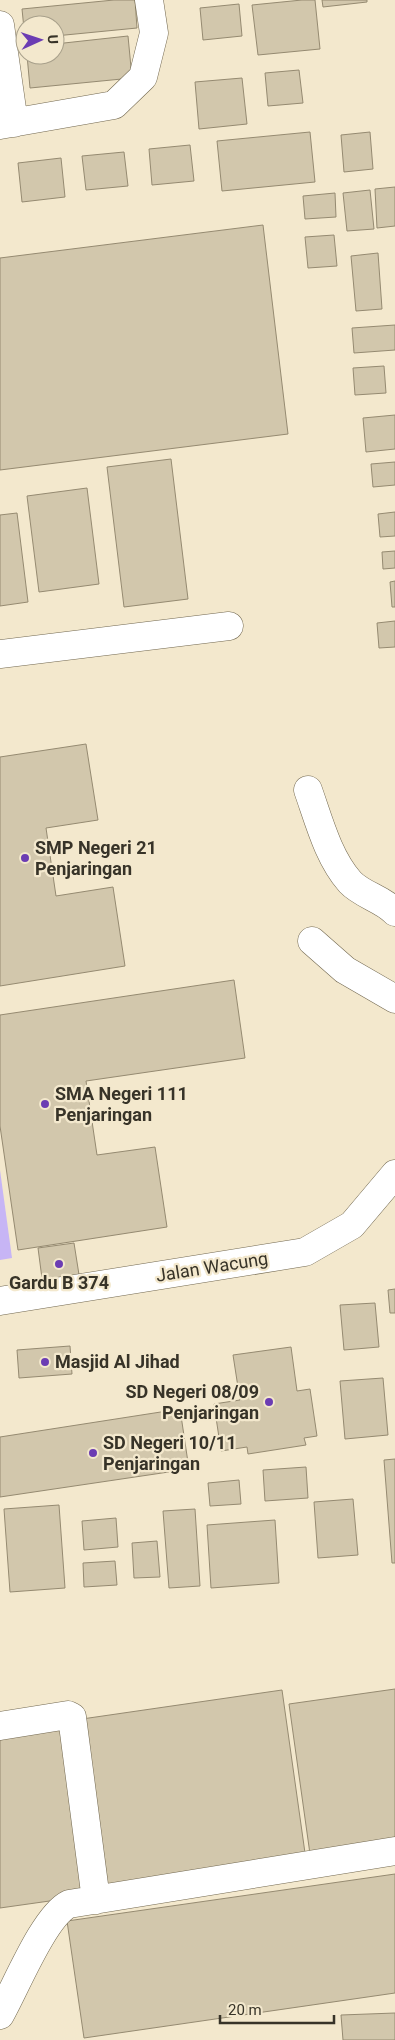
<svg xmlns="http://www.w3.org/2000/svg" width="395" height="2040" viewBox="0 0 395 2040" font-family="Roboto,sans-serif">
<rect width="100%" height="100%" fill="#f3e8cd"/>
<!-- green -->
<path fill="#c7b5f5" d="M0,1170L12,1258L0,1260Z"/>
<!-- building -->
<path fill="#d2c7ac" stroke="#958a71" d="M114,0H135L137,28L55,36V25H25V39L22,9Z
M302,0H315L320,49L258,55L252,5Z
M322,0H367V2L323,7Z
M239,4L242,36L203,40L200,8Z
M128,36L132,78L30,88L27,55H55V44Z
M299,70L303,103L268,106L265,73Z
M242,78L247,124L199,129L195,82Z
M310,132L315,182L222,191L217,141Z
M370,132L373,169L344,172L341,135Z
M190,145L194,181L152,185L149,149Z
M124,152L128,186L86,190L82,156Z
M61,158L65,197L22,202L18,163Z
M395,187V226L377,228L375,189Z
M370,190L374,229L347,231L343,193Z
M335,193L336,217L305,219L303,196Z
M263,225L288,434L0,470V258Z
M334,235L337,266L308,268L305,237Z
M378,253L382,309L356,311L351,256Z
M395,325V350L354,353L352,328Z
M384,366L386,393L355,395L353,368Z
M395,415V449L366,452L363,418Z
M171,459L188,599L124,607L107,467Z
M395,462V485L373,487L371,464Z
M87,488L99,584L39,592L27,496Z
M395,512V536L380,537L378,514Z
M17,513L28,602L0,606V515Z
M395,551V568L383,569L382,552Z
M395,581V607H392L390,582Z
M395,621V647L379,648L377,623Z
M86,744L98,820L46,828L56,896L113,887L125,966L0,986V757Z
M234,980L245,1058L86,1081L97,1155L155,1147L167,1227L18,1250L0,1126V1015Z
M74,1243L80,1281L43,1286L38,1248Z
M395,1289V1313H390L388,1290Z
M375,1303L379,1347L344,1350L340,1305Z
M70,1346L72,1374L19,1378L17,1350Z
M291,1347L297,1391L310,1389L317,1436L304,1438L306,1445L248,1454L247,1447L221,1451L214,1404L240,1400L233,1355Z
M383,1378L388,1435L345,1439L340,1381Z
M180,1409L189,1469L0,1497V1437Z
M395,1459V1563H392L384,1460Z
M306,1467L308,1498L265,1501L263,1470Z
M239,1480L241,1504L210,1506L208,1483Z
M353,1499L358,1555L318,1558L314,1502Z
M59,1505L65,1588L10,1592L4,1509Z
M195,1509L200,1586L169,1588L163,1511Z
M116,1518L118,1547L84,1550L82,1521Z
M275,1520L279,1583L211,1588L207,1525Z
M157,1541L160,1577L134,1578L132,1543Z
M115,1561L117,1585L84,1587L83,1563Z
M395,1689V1842L310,1854L289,1704Z
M282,1690L306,1860L106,1889L82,1719Z
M68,1725L92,1895L0,1908V1735Z
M395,1874V1993L84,2038L67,1921Z
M395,2013V2040H343L341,2015Z"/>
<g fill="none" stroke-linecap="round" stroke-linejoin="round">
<!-- minor casing -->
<g stroke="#726850" stroke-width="29">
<path id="minor" d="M0,25L14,123
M0,125L114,105L143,77L154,33L149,0
M0,654L229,626
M308,790C319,821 328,857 350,882C362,895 383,899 395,912
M312,941L345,970L395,999
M0,1301L305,1252L352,1225L395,1174
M0,1726L68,1715L72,1717L96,1900
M0,2015C15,1989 44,1916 69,1904L395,1851"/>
</g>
<!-- minor -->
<use href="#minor" stroke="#fff" stroke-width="28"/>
</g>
<!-- markers -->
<g fill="#6b3cb3" stroke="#f3e8cd" stroke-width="2">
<circle cx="25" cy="858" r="5"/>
<circle cx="45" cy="1104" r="5"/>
<circle cx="59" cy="1264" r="5"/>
<circle cx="45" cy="1362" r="5"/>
<circle cx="269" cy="1402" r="5"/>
<circle cx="93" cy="1453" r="5"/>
</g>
<g text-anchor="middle" stroke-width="4.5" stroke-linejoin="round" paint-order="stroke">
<!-- poi labels -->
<g font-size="18" font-weight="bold" fill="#373328" stroke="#f3e8cd" text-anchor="start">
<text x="35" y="854">SMP Negeri 21<tspan x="35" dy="21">Penjaringan</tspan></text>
<text x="55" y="1100">SMA Negeri 111<tspan x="55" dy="21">Penjaringan</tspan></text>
<text x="59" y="1289" text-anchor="middle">Gardu B 374</text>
<text x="55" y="1368">Masjid Al Jihad</text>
<text x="259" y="1398" text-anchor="end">SD Negeri 08/09<tspan x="259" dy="21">Penjaringan</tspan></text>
<text x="103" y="1449">SD Negeri 10/11<tspan x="103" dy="21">Penjaringan</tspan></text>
</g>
<!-- street labels -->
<g font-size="18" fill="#373328" stroke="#f3e8cd">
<text transform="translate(212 1267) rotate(-9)" y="6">Jalan Wacung</text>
</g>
</g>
<!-- north arrow -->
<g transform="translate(40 40) rotate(87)"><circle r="24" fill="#f3e8cd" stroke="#a8a08b"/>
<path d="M0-4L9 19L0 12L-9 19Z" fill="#6b3cb3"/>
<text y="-8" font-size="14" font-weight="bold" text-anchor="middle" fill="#373328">U</text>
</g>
<!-- scale -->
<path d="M220 2015v8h114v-8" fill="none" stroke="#373328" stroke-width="2.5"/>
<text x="228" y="2015" font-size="15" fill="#373328" stroke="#f3e8cd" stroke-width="4" paint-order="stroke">20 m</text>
</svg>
